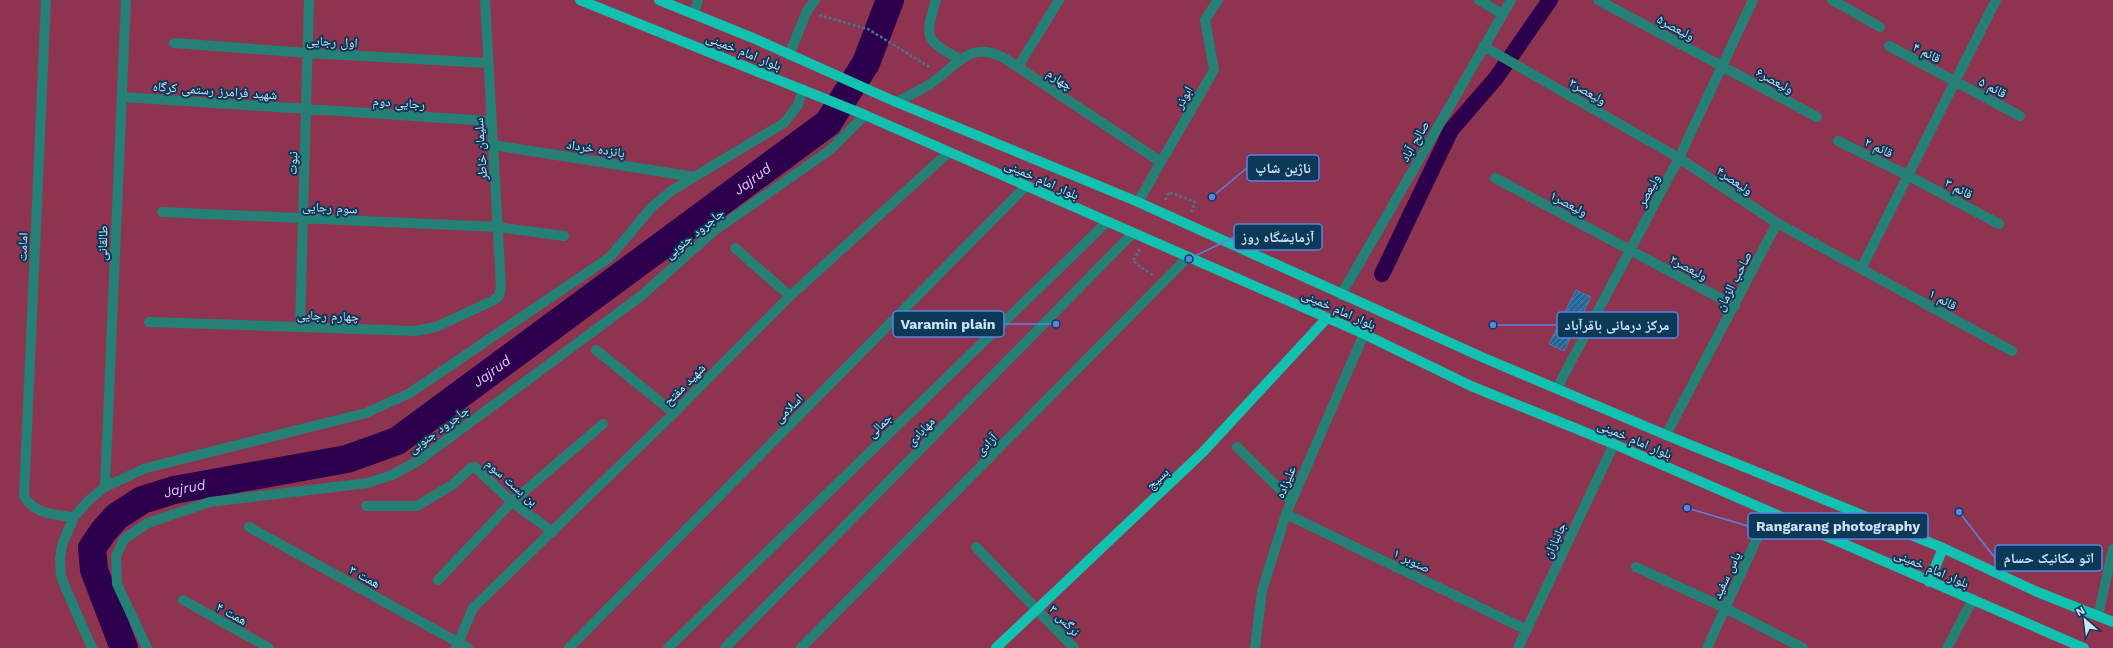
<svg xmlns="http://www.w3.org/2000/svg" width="2113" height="648" viewBox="0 0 2113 648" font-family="'Work Sans','Noto Naskh Arabic',sans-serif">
<defs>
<pattern id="building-hatch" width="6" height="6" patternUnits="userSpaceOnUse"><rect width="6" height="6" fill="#246797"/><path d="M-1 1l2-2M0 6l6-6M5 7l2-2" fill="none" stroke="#4d84ab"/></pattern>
</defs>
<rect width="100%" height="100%" fill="#0d3958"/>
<!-- park -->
<path fill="#8e3450" d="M0,0H2113V648H0Z"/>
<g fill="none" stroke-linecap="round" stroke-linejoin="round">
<!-- canal -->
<path stroke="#2d004e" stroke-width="16" d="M1382,274L1451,130L1496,78L1550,0"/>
<!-- river -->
<path stroke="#2d004e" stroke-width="28" id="s1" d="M124,648L94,570L92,548L103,532L116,517L142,500L174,490L347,459L397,441L828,123L866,63L890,0"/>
</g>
<!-- building -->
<path fill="url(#building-hatch)" stroke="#537da0" d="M1576,290L1591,297L1564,351L1549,344Z"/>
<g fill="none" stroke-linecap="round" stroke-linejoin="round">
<!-- path -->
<path stroke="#4c718c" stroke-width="2.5" stroke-dasharray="3 2" stroke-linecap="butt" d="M819,15L868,29L931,68
M1165,200L1169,192L1195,202L1191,213
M1140,249L1133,261L1154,276"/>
<!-- minor -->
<path stroke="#258075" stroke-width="10" d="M46,0L24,496C34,514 55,515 74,517
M936,0C924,39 925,39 959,59
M1479,0L1502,14
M1598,0L1817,117
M1832,0L1880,27
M694,13L698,0
M174,43L308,53L488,63
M1483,46L1679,158L1777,223L2012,351
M1889,46L2020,116
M789,55L807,11L815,0
M1018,67L1059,0
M122,97L490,121
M896,102C907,97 918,91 929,85C956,67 970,38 1006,59L1161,162
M1838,141L1907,175L1999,224
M493,145L695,177
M1495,178L1735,306
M1138,202L1214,70L1205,20L1218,0
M162,212L497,227L564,236
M735,248L790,296
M1861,269L1996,0
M1341,295L1511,0
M149,322L415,331L436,327L494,300L499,296L501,288L485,0
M300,327L309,0
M596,350L674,413
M1557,388L1679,158L1753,0
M1666,435L1777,223
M1237,447L1291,500
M105,487L126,0
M366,506H417L452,485L471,468L475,467L512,502L553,532
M1286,514L1527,630
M249,527L468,648
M976,547L1074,648
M1636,567L1725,608L1803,648
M438,580L512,502L603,424
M183,600L269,648
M2098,616L2113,549
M92,648L66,589L61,576L60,559L62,545L74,517L88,501L105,487L146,468L366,413L410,393L610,257L651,208L671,191L784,123L798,105L803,89
M147,648L117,584L116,556L124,539L148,523L210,502L368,483L392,475L418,461L641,296L714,231L830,150L865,115
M456,648L473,608L674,413L790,296L949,152
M569,648L1026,186
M668,648L1107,222
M725,648L1133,233
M801,648L1188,257
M1255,648L1262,591L1286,514L1364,334
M1518,648L1614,444
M1707,648L1769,512
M1947,648L1973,599"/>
<!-- major -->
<path stroke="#11c2b1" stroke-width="10" d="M580,0L865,115L1364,334L1471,386L1614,444L2084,648
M659,0L753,38L896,102L1138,202L1484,358L1666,435L1943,548L2035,591L2113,622
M1929,582L1943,548
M996,648L1203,452L1327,318"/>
</g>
<g text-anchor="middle" stroke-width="4" stroke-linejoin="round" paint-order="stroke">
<!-- street labels -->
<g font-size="13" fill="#cce2f6" stroke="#0d3958">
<text transform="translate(1676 27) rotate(28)" y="5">ولیعصر۵</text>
<text transform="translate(332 41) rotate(3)" y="5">اول رجایی</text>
<text transform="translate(744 51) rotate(22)" y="5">بلوار امام خمینی</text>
<text transform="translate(1927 52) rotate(28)" y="5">قائم ۴</text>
<text transform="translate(1060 79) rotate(34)" y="5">چهارم</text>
<text transform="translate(1775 80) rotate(28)" y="5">ولیعصر۶</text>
<text transform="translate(1993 87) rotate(28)" y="5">قائم ۵</text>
<text transform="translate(215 90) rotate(4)" y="5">شهید فرامرز رستمی کرگاه</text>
<text transform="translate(1588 91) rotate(30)" y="5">ولیعصر۳</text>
<text transform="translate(1183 97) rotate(-60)" y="5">ابوذر</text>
<text transform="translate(399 102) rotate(4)" y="5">رجایی دوم</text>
<text transform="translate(1414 141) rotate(-60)" y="5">صالح آباد</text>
<text transform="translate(1879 147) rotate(26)" y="5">قائم ۲</text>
<text transform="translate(596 148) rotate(9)" y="5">پانزده خرداد</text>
<text transform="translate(480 149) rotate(-94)" y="5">سلیمان خاطر</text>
<text transform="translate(292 163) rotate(-88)" y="5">نبوت</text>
<text transform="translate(1042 179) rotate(24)" y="5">بلوار امام خمینی</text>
<text transform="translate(1735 180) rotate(34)" y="5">ولیعصر۴</text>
<text transform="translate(1959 188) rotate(28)" y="5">قائم ۳</text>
<text transform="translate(1648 190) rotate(-62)" y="5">ولیعصر</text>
<text transform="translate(1569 203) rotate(28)" y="5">ولیعصر۱</text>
<text transform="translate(330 207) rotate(3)" y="5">سوم رجایی</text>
<text transform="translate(694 233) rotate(-39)" y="5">جاجرود جنوبی</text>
<text transform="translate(102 243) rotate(-88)" y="5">طالقانی</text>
<text transform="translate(22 247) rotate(-88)" y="5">امامت</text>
<text transform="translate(1689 267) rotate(28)" y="5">ولیعصر۲</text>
<text transform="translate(1733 281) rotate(-63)" y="5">صاحب الزمان</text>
<text transform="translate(1943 299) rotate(29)" y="5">قائم ۱</text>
<text transform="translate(1339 309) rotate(24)" y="5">بلوار امام خمینی</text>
<text transform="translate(328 315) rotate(2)" y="5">چهارم رجایی</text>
<text transform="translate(684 384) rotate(-45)" y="5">شهید مفتح</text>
<text transform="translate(788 408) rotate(-45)" y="5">اسلامی</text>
<text transform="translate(879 425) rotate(-44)" y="5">جمالی</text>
<text transform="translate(438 429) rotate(-36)" y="5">جاجرود جنوبی</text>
<text transform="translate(920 431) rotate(-46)" y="5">مهابادی</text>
<text transform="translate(1635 439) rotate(23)" y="5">بلوار امام خمینی</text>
<text transform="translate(986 444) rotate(-45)" y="5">آزادی</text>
<text transform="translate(1157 478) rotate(-43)" y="5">بسیج</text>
<text transform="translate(512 482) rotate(41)" y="5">بن بست سوم</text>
<text transform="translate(1285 482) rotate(-67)" y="5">علیزاده</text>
<text transform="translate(1554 540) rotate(-65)" y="5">جانبازان</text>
<text transform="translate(1412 560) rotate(26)" y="5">صنوبر ۱</text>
<text transform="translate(1932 568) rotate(23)" y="5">بلوار امام خمینی</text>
<text transform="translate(1726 575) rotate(-65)" y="5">یاس سفید</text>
<text transform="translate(365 576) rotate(29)" y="5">همت ۳</text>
<text transform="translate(232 613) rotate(29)" y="5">همت ۴</text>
<text transform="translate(1065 620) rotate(46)" y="5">نرگس ۳</text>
</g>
<!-- water labels -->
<g font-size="14" font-style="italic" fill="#deccf8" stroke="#0d3958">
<text dy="5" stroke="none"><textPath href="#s1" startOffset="880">Jajrud</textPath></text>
<text dy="5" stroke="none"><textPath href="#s1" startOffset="556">Jajrud</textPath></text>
<text dy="5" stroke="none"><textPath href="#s1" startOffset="220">Jajrud</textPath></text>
</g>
</g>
<!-- callouts -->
<path fill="none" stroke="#5a82e2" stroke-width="1.5" d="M1212 197L1247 168M1189 259L1234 237M1056 324L1004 324M1493 325L1557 325M1687 508L1748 526M1959 512L1995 558"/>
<g fill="#5a82e2" stroke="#0d3958" stroke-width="1.5">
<circle cx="1212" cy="197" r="4"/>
<circle cx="1189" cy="259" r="4"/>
<circle cx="1056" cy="324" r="4"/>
<circle cx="1493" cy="325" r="4"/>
<circle cx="1687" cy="508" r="4"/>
<circle cx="1959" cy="512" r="4"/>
</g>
<g fill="#0d3958" stroke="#5a82e2" stroke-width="1.5">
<rect x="1247" y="155" width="72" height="26" rx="4"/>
<rect x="1234" y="224" width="88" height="26" rx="4"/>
<rect x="893" y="311" width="111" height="26" rx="4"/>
<rect x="1557" y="312" width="121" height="26" rx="4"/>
<rect x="1748" y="513" width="180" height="26" rx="4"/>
<rect x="1995" y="545" width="107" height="26" rx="4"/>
</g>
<g font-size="14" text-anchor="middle" font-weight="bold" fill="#cce2f6">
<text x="1283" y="173">ناژین شاپ</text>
<text x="1278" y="242">آزمایشگاه روز</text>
<text x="948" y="329">Varamin plain</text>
<text x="1617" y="330">مرکز درمانی باقرآباد</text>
<text x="1838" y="531">Rangarang photography</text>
<text x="2049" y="563">اتو مکانیک حسام</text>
</g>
<!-- north arrow -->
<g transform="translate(2085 620) rotate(332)" stroke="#0d3958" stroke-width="3" paint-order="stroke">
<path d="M0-3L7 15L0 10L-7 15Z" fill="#cce2f6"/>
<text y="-6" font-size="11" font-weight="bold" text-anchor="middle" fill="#cce2f6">N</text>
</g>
</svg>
